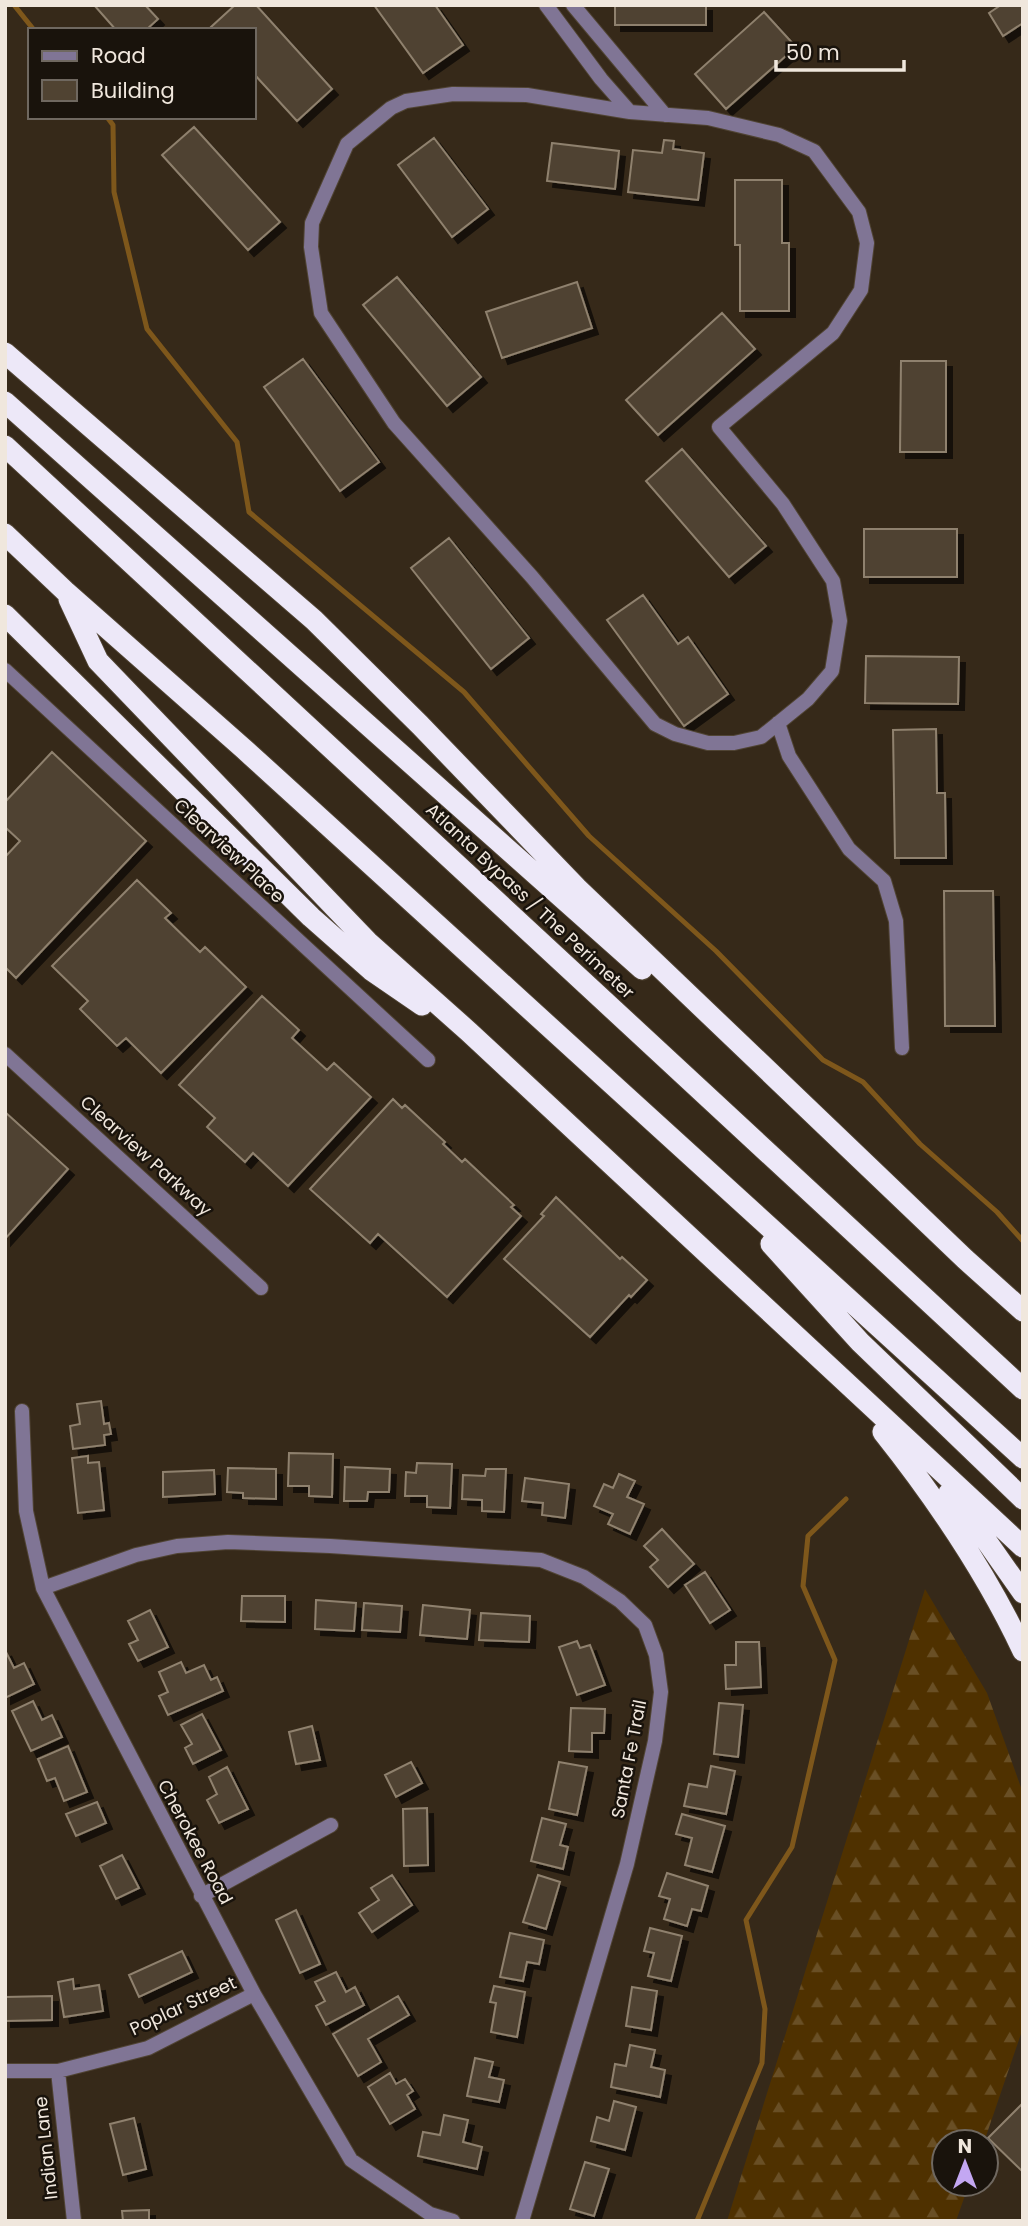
<svg xmlns="http://www.w3.org/2000/svg" width="1028" height="2226" viewBox="0 0 1028 2226" font-family="Poppins,sans-serif">
<defs>
<pattern id="forest-firs" width="22" height="20" patternUnits="userSpaceOnUse" patternTransform="scale(1.75)"><rect width="22" height="20" fill="#4f3100"/><path d="M5 1l3.5 6h-7zM16 11l3.5 6h-7z" fill="#694f25"/></pattern>
<filter id="shadow"><feDropShadow dx="6" dy="6" stdDeviation="0" flood-color="#0009"/></filter>
</defs>
<rect width="100%" height="100%" fill="#362919"/>
<!-- forest -->
<path fill="url(#forest-firs)" d="M925,1589L987,1693L1023,1793V2028L984,2142H944V2184H969L956,2221H727Z"/>
<g fill="none" stroke-linecap="round" stroke-linejoin="round">
<!-- stream -->
<path stroke="#7e571b" stroke-width="5" d="M14,5L34,30
M107,117L113,125L114,192L147,329L237,442L249,512L464,692L589,836L716,951L823,1060L863,1082L920,1144L997,1212L1023,1241
M697,2221L762,2063L765,2009L746,1920L792,1847L835,1660L803,1586L808,1536L846,1499"/>
</g>
<!-- building -->
<path fill="#504332" stroke="#8f816e" stroke-width="2" filter="url(#shadow)" d="M94,5H145L158,19L146,30H116Z
M235,5H256L332,89L297,121L254,74V30H213L211,27Z
M374,5H435L463,45L423,73Z
M615,5H706V25H615Z
M1001,5H1023V23L1003,36L989,13Z
M764,12L796,47L726,109L695,74Z
M194,127L280,222L248,250L162,155Z
M434,138L488,209L452,237L398,165Z
M664,140L674,141L673,149L704,153L698,200L628,192L633,150L662,153Z
M552,143L619,151L615,189L547,181Z
M735,180H782V243H789V311H740V245H735Z
M397,277L481,377L447,406L363,305Z
M577,282L592,328L502,358L486,312Z
M722,313L755,349L658,435L626,400Z
M303,359L379,462L340,491L264,387Z
M901,361H946V452H900Z
M682,449L766,546L729,577L646,481Z
M864,529H957V577H864Z
M449,538L529,638L491,669L411,568Z
M643,595L678,644L688,637L728,694L684,726L607,620Z
M866,656L959,657L958,704L865,703Z
M936,729L937,793H945L946,858H895L893,730Z
M52,752L146,841L16,978L5,967V857L20,841L5,827V802Z
M137,880L171,913L165,918L200,952L205,947L246,987L161,1073L126,1038L117,1046L80,1009L88,1001L52,966Z
M944,891H993L995,1026H945Z
M262,996L299,1030L292,1038L327,1070L334,1063L371,1097L288,1186L253,1153L245,1162L207,1127L215,1118L179,1085Z
M393,1099L402,1108L405,1105L445,1142L443,1144L462,1162L465,1159L514,1205L511,1207L521,1216L447,1297L378,1234L370,1243L310,1189Z
M5,1112L68,1169L5,1239Z
M556,1197L620,1259L622,1257L647,1280L631,1297L629,1295L590,1337L504,1259L544,1216L541,1214Z
M101,1401L104,1424L109,1423L111,1434L104,1435L105,1445L73,1449L70,1426L80,1424L77,1404Z
M289,1453L333,1454L332,1497L309,1496V1486H288Z
M88,1456V1463L99,1462L104,1510L78,1513L72,1458Z
M417,1463L452,1464L450,1508L427,1507V1496H405L406,1472L416,1473Z
M345,1467L390,1469L389,1492H368L367,1501H344Z
M228,1468L276,1469V1499L243,1498V1493L227,1492Z
M486,1469H506L504,1512L482,1511V1500L462,1499L463,1475L485,1476Z
M214,1470L215,1494L163,1497V1472Z
M619,1474L635,1481L627,1497L644,1504L630,1534L608,1524L613,1514L594,1506L604,1484L613,1488Z
M525,1478L569,1484L565,1518L542,1515L543,1503L522,1501Z
M662,1529L694,1564L668,1587L650,1567L658,1560L644,1546Z
M705,1572L730,1610L710,1623L685,1585Z
M242,1596H285V1622L241,1621Z
M316,1600L356,1603L354,1631L315,1629Z
M364,1603L402,1606L400,1632L362,1630Z
M423,1605L470,1610L467,1639L420,1635Z
M150,1610L168,1647L138,1661L129,1644L138,1640L128,1621Z
M481,1613L530,1616L529,1642L479,1640Z
M577,1641L580,1648L590,1645L605,1685L577,1695L559,1647Z
M736,1642H759L761,1687L726,1689L725,1665H736Z
M5,1650L14,1668L24,1663L34,1684L5,1698Z
M181,1662L186,1673L204,1665L211,1680L217,1677L223,1691L168,1715L159,1696L168,1692L159,1672Z
M33,1701L42,1720L52,1715L62,1737L31,1751L12,1711Z
M719,1703L743,1705L738,1757L714,1754Z
M571,1708L605,1709L604,1733H592V1752L569,1751Z
M202,1714L221,1750L193,1764L185,1748L192,1744L181,1725Z
M312,1726L320,1760L296,1764L289,1732Z
M68,1746L87,1792L64,1801L55,1778L47,1781L38,1759Z
M411,1762L422,1783L396,1797L385,1775Z
M559,1762L587,1767L577,1815L549,1809Z
M711,1766L735,1771L726,1814L684,1806L689,1784L707,1787Z
M227,1767L248,1809L219,1823L207,1800L217,1794L209,1777Z
M97,1802L106,1823L76,1836L66,1814Z
M427,1808L428,1865L404,1866L403,1809Z
M682,1814L725,1826L712,1872L685,1865L692,1838L676,1834Z
M542,1818L566,1824L560,1845L568,1847L563,1869L531,1861Z
M122,1855L139,1888L116,1899L100,1866Z
M667,1873L708,1886L701,1911L692,1909L687,1926L664,1919L670,1899L659,1896Z
M392,1875L412,1905L372,1932L359,1913L379,1900L371,1888Z
M538,1875L560,1882L546,1929L523,1922Z
M296,1910L320,1964L300,1973L276,1920Z
M650,1928L682,1936L671,1981L648,1976L654,1953L644,1951Z
M510,1933L544,1940L539,1964L527,1962L523,1981L500,1977Z
M182,1951L192,1972L139,1997L129,1975Z
M336,1972L346,1992L355,1987L364,2005L326,2025L316,2006L325,2001L315,1982Z
M73,1979L74,1989L99,1985L103,2011L64,2017L58,1982Z
M494,1986L525,1992L517,2037L491,2032L496,2003L490,2002Z
M632,1987L657,1991L651,2030L626,2026Z
M52,1996V2020L5,2021V1997Z
M398,1996L409,2015L368,2039L381,2062L358,2076L333,2034Z
M630,2045L655,2050L651,2067L665,2070L660,2097L611,2087L615,2064L626,2066Z
M475,2058L493,2062L489,2077L504,2080L499,2102L467,2096Z
M390,2073L396,2084L405,2079L413,2091L407,2095L415,2109L390,2124L368,2087Z
M614,2101L636,2107L625,2150L591,2141L597,2117L609,2121Z
M1023,2103V2172L988,2138Z
M444,2115L468,2120L463,2142L482,2147L477,2169L418,2156L423,2132L440,2135Z
M134,2118L146,2169L123,2175L110,2124Z
M585,2162L609,2169L594,2216L570,2209Z
M149,2210V2221H123L122,2211Z"/>
<g fill="none" stroke-linecap="round" stroke-linejoin="round">
<!-- street casing -->
<g stroke="#504434" stroke-width="16">
<path id="street" d="M546,5L601,79L630,112
M573,5L665,115
M453,94L527,95L630,112L708,118L779,135L814,151L859,212L867,243L861,290L833,333L719,427L783,504L833,581L840,621L832,671L808,699L761,737L734,743H708L675,734L655,724L532,577L394,423L321,313L311,247L312,223L347,144L391,108L406,101Z
M5,670L428,1060
M778,723L789,756L849,849L884,881L896,921L902,1048
M5,1054L261,1288
M22,1411L26,1511L43,1588L254,1994L351,2160L430,2214L453,2221
M43,1588L136,1555L177,1546L228,1542L330,1546L541,1560L584,1577L620,1601L645,1625L656,1655L661,1692L655,1741L627,1864L522,2221
M201,1896L331,1825
M5,2071H58L148,2048L254,1994
M58,2071L74,2221"/>
</g>
<!-- highway casing -->
<g stroke="#504434" stroke-width="23">
<path id="highway" d="M5,353L314,620L420,725L577,888L965,1259L1023,1311
M5,402L642,969
M5,446L1023,1389
M5,534L65,591L244,749L1023,1458
M69,599L98,661L368,942L469,1032L1023,1547
M5,615L311,917L371,970L422,1005
M771,1244L860,1342L1023,1499
M883,1432C937,1500 986,1572 1023,1651
M949,1493L978,1529L1023,1593"/>
</g>
<!-- street -->
<use href="#street" stroke="#807595" stroke-width="14"/>
<!-- highway -->
<use href="#highway" stroke="#ede8f8" stroke-width="21"/>
</g>
<g text-anchor="middle" stroke-width="5" stroke-linejoin="round" paint-order="stroke">
<!-- street labels -->
<g font-size="18" fill="#f0e7dd" stroke="#19130c">
<text transform="translate(229 851) rotate(43)" y="6">Clearview Place</text>
<text transform="translate(530 901) rotate(43)" y="6">Atlanta Bypass / The Perimeter</text>
<text transform="translate(146 1156) rotate(42)" y="6">Clearview Parkway</text>
<text transform="translate(629 1759) rotate(-79)" y="6">Santa Fe Trail</text>
<text transform="translate(195 1842) rotate(62)" y="6">Cherokee Road</text>
<text transform="translate(183 2006) rotate(-25)" y="6">Poplar Street</text>
<text transform="translate(46 2148) rotate(-96)" y="6">Indian Lane</text>
</g>
</g>
<!-- border -->
<rect width="1028" height="2226" fill="none" stroke="#f0e7dd" stroke-width="14"/>
<!-- legend -->
<rect x="28" y="28" width="228" height="91" fill="#19130c" stroke="#6f6860" stroke-width="2"/>
<rect x="42" y="51" width="35" height="10" fill="#807595" stroke="#6f6860" stroke-width="2"/>
<text x="91" y="63" font-size="21" fill="#f0e7dd">Road</text>
<rect x="42" y="80" width="35" height="21" fill="#504332" stroke="#6f6860" stroke-width="2"/>
<text x="91" y="98" font-size="21" fill="#f0e7dd">Building</text>
<!-- north arrow -->
<g transform="translate(965 2163)"><circle r="33" fill="#19130c" stroke="#6f6860" stroke-width="2"/>
<path d="M0-5L12 26L0 18L-12 26Z" fill="#c3a7f2"/>
<text y="-10" font-size="19" font-weight="bold" text-anchor="middle" fill="#f0e7dd">N</text>
</g>
<!-- scale -->
<path d="M776 60v10h128v-10" fill="none" stroke="#f0e7dd" stroke-width="3.5"/>
<text x="786" y="60" font-size="21" fill="#f0e7dd" stroke="#19130c" stroke-width="5" paint-order="stroke">50 m</text>
</svg>
